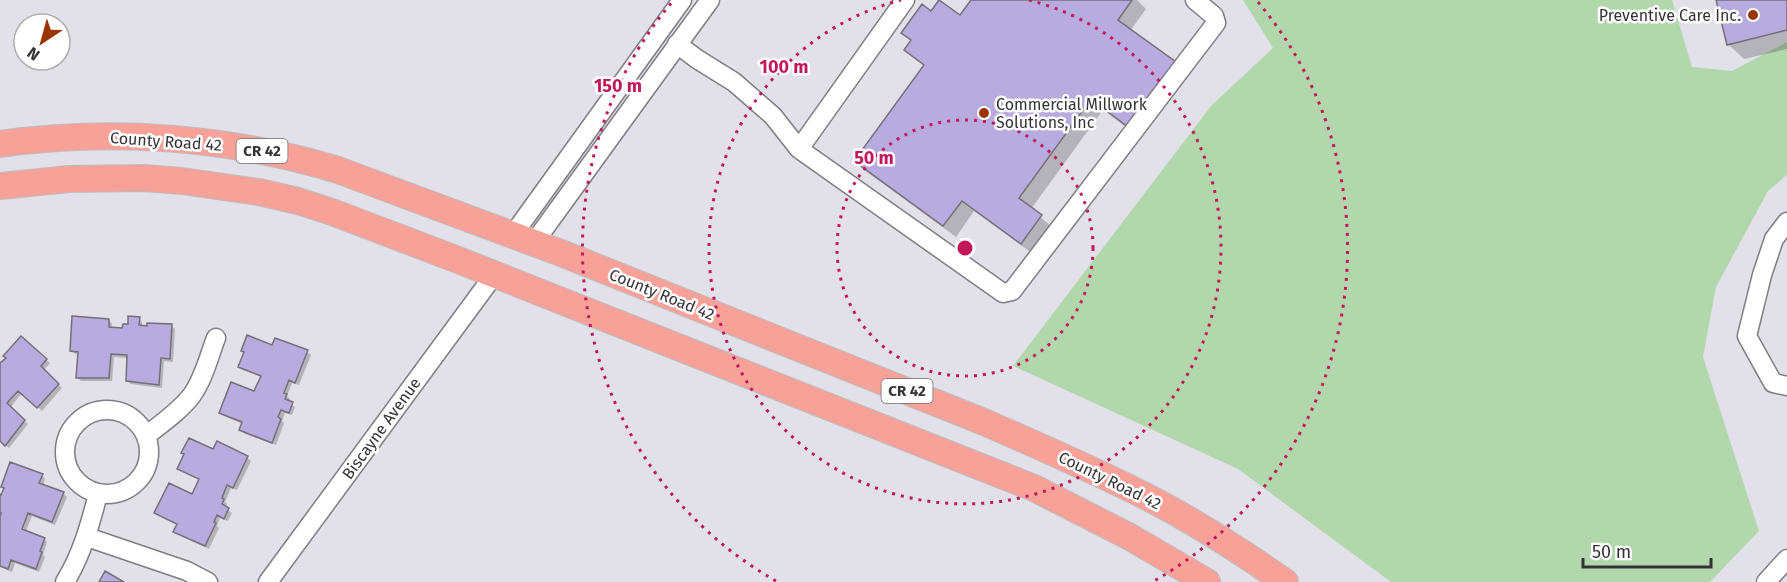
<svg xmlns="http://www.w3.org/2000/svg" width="1787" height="582" viewBox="0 0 1787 582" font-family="'Fira Sans',sans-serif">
<rect width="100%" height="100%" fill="#e2e0e8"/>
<!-- green -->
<path fill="#b3d7ad" d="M1243,0H1672L1692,67L1732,71L1787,42V175L1768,191L1716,287L1703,357L1759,531L1710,582H1391L1238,469L1013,366L1211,106L1273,48Z"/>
<!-- shadow -->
<path fill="#0003" d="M973,0H1137L1146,9L1130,31L1186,75L1141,138L1103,110L1031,209L1053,228L1033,254L974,211L956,237L867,172L856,160L924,66L906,50L912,42L903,33L932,13L960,17Z
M1717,0H1787V49L1744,59L1728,44Z
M139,318L142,322V327L171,326L175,329L173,362L164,361L162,388L131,384L127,380L129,358L114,357L112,381H81L77,377L79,354H75L71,350L109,320L112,324V329L124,330Z
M21,338L50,363L43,371L62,388L42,411L22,393L10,408L28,424L9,448L0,440V365Z
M273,347L307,352L311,355L299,385L292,383L287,396L290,399L289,402L295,407L292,415L285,413L282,421L284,423L276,445L245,434L241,430L243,424L224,416L220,413L255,393L262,377L243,370L240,367L245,353L243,351Z
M214,451L247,458L251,461L237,490L231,488L225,502L227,504L225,508L232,513L228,521L220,518L217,526L219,528L209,549L179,535L175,531L178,525L160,516L156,513L192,496L200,480L183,472L179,468Z
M42,475L45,479L43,486L63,493L67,497L55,525L32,516L26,531L44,539L47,542L43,555L45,557L39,572L15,563L12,572L0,567V522L2,515L0,514V496L2,497L5,489L2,486Z"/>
<!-- building -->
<path fill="#b7abdf" stroke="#727178" stroke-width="1.5" d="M939,0L960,15L971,0H1132L1118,20L1176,62L1128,127L1091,99L1019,198L1042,215L1021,244L962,201L943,226L854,161L924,65L904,50L911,40L901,33L922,4L931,11Z
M1716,0H1787V30L1727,45Z
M72,316L109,319V327L122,328L123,324H128V316L140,317L139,325L147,326V323L172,324L170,359L161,358L159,385L126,381L127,355L111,354L109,378H76L78,352L70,351Z
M247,335L272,345L275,338L308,350L295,383L289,380L284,393L287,394L285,399L293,402L289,413L281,410L278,417L281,419L272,443L239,430L242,422L219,413L231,382L254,391L261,376L238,367L244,352L241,351Z
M21,336L47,359L41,366L59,384L37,408L18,391L7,403L25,420L5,446L0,441V363L6,358L3,356Z
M189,438L213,449L217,441L248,456L233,488L227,485L222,498L224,499L222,504L229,508L224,519L217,515L214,522L216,523L205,546L173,532L177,524L154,513L169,483L192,494L199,479L177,469L184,454L181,453Z
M10,462L43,474L39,483L64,492L52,522L28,513L22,529L45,538L40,551L42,552L36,569L11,560L8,569L0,566V517L1,513H0V494L1,495L4,488L1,487Z
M105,571L124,582H99Z"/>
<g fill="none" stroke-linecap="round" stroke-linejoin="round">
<!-- minor casing -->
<g stroke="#7e7d84" stroke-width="21">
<path id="minor" d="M905,0L799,149L1003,293L1012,291L1216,23L1214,16L1195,0
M677,44L697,59L734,82L773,116L799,149
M1787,222L1774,239L1762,275L1747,336L1773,383L1787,386
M512,236L682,0
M533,244L710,0
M65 452a42 42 0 1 1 84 0a42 42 0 1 1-84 0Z
M146,436C162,423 180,411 192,395C204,378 209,356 216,338
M87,537L187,571L208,582
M65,582C82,554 90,525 98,494
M268,582L494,275
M1766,582L1787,559"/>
</g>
<!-- highway casing -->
<g stroke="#bebebf" stroke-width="28">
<path id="highway" d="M0,144C113,128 229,137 338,170L561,253L984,422C1039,446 1094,470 1147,497C1194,521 1242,552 1285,582
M0,186L69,179L144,178L182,181L259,192L298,201L332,212L453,258L1034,488L1130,537L1207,582"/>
</g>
<!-- minor -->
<use href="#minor" stroke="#fff" stroke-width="18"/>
<!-- highway -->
<use href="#highway" stroke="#f8a199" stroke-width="26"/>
</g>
<!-- distance rings -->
<g fill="none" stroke="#c2185b" stroke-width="3" stroke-dasharray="3 6">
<circle cx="965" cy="248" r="128"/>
<path d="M1029 0A256 256 0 1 1 901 0"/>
<path d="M776 581A383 383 0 0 1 672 2M1258 2A383 383 0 0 1 1154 581"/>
</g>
<!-- markers -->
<g fill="#993500" stroke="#fff" stroke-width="2">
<circle cx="1753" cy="15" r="6"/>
<circle cx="984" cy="113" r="6"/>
</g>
<g text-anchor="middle" stroke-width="5" stroke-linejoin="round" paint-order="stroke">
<!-- shield labels -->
<g fill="#fff" stroke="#717072" stroke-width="1.5">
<rect x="236.5" y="139" width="51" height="24" rx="4.5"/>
<rect x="881.5" y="379" width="51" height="24" rx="4.5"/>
</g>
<g font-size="15" font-weight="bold" fill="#343336">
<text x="262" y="156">CR 42</text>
<text x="907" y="396">CR 42</text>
</g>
<!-- poi labels -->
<g font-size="16" fill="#343336" stroke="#fff" text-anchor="end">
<text x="1741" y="21">Preventive Care Inc.</text>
<text x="996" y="110" text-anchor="start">Commercial Millwork<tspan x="996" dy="18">Solutions, Inc</tspan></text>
</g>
<!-- street labels -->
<g font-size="16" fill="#343336" stroke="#fff">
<text transform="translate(166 141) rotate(4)" y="6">County Road 42</text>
<text transform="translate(662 294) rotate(22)" y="6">County Road 42</text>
<text transform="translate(381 428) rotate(-54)" y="6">Biscayne Avenue</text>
<text transform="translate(1110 480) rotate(26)" y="6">County Road 42</text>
</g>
</g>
<circle cx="965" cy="248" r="9" fill="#c2185b" stroke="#fff" stroke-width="3"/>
<g font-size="18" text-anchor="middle" font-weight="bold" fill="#c2185b" stroke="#fff" stroke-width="5" stroke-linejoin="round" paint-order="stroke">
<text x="784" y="73">100 m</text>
<text x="618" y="92">150 m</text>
<text x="874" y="164">50 m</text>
</g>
<!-- north arrow -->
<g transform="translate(42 42) rotate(216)"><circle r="28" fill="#ffffff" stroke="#aeadaf" stroke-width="1.5"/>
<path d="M0-4.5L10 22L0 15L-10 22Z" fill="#993500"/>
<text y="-9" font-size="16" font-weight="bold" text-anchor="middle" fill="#343336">N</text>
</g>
<!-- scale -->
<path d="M1583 558v9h128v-9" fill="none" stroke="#343336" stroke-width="3"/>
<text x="1592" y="558" font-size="18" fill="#343336" stroke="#ffffff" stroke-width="4.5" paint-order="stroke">50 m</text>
</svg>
